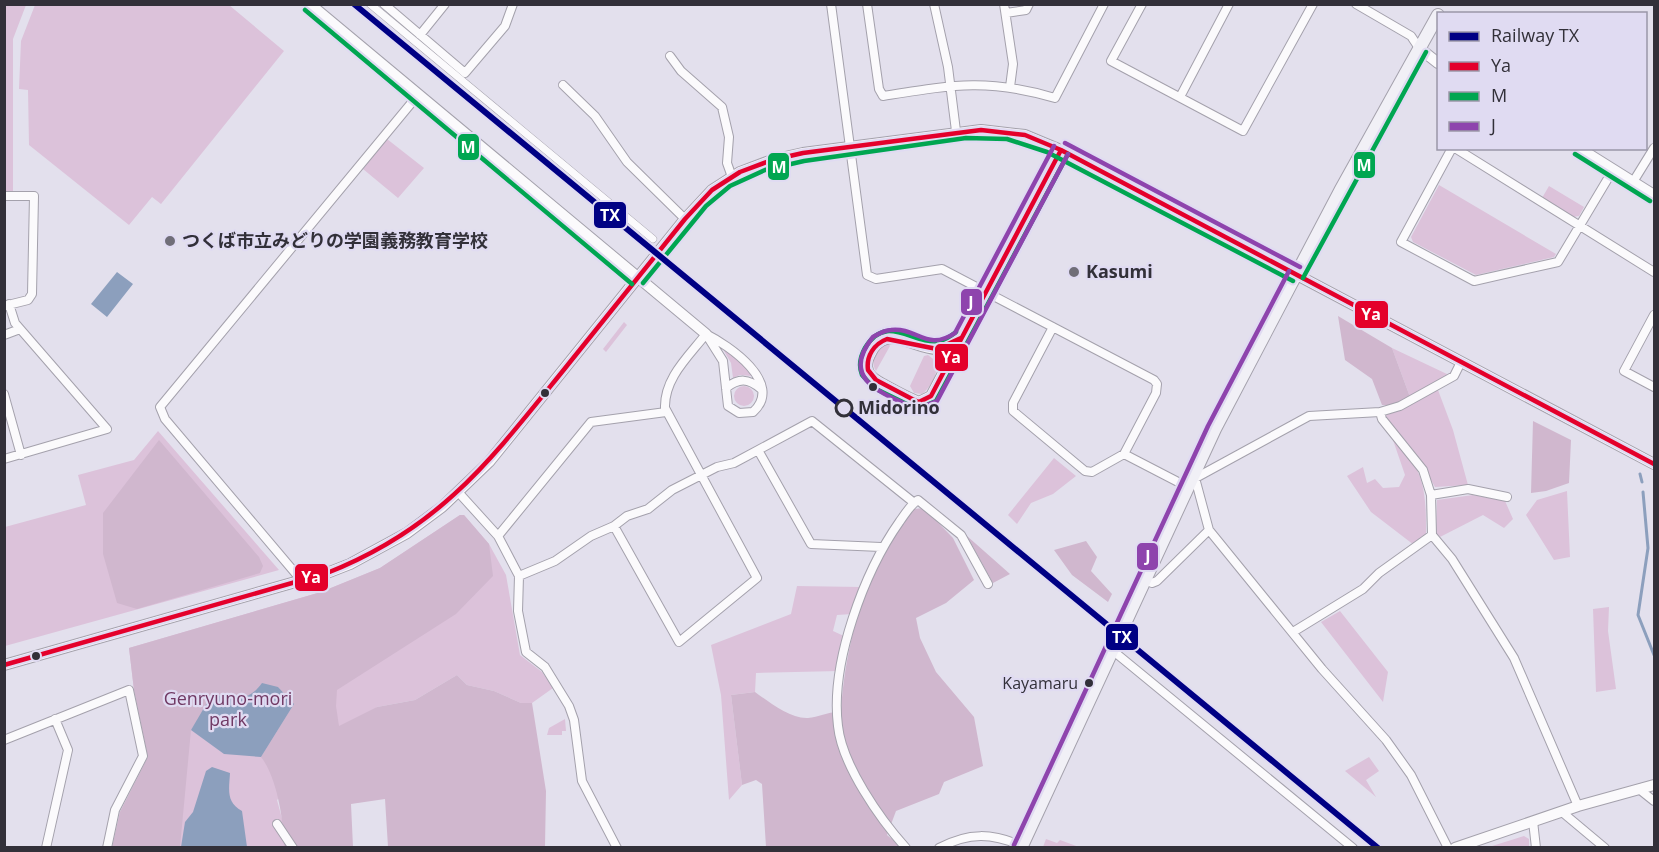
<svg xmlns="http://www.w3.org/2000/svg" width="1659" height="852" viewBox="0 0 1659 852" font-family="'Open Sans','Noto Sans JP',sans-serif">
<rect width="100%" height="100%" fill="#e3e0ed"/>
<!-- green -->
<path fill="#dcc2da" d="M5,4L26,5L13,39V192L4,191Z
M35,5H229L284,51L161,204L152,197L129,225L29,145L28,90L19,89L21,41Z
M387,139L424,168L398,198L363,169Z
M1439,185L1556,254L1554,257L1476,275L1413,242L1411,237Z
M1549,186L1584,207L1579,216L1573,217L1542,198Z
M624,322L627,325L606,352L603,349Z
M888,343L890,346L876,371C869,360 877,348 888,343Z
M720,344L749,370L752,376L740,375L733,378L731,363Z
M1392,348L1449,375L1410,397Z
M928,355L937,362C938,373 931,387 922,394L914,393L910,386L924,356Z
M734 396a10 10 0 1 1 20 0a10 10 0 1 1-20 0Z
M1438,390L1453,430L1468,485L1435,487L1416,454L1385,416Z
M158,431L279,570L5,646V527L86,505L78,475L134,460Z
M1393,440C1426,468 1426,495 1426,534L1414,545L1371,512L1347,476L1363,467L1367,483L1375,479L1383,488L1399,487L1405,475Z
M1054,458L1076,476L1053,494L1031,503L1017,524L1008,515Z
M1567,491L1570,557L1554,560L1526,515L1537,500Z
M1473,495L1505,501L1513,519L1504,528L1483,515L1440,537L1436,533L1437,500Z
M460,515H464L489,544L506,575L520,655L542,672L553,688L532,703H521L494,691L467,685L457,675L415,700L377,707L277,800L284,826L285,847L112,848L120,812L148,757L134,690L129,648L321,592L380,568Z
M797,586L861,587L852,614L837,615L833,631L846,637L839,671L756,673L755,692L731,695L742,785L729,800L721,695L711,645L791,614Z
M1609,607L1608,631L1616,689L1596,692L1593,609Z
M1340,611L1388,672L1383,702L1321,622Z
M565,719L566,731H562V735H547L549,728Z
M1369,757L1379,771L1366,780L1376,797L1345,771Z
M1524,836L1529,839V847H1489Z
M1046,839L1057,843L1060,840L1079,847H1043Z"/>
<!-- forest -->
<path fill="#d0b7ce" d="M1338,316L1392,348L1410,397L1396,405H1382L1372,379L1345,360Z
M1533,421L1571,440L1569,483L1546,491L1531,493Z
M159,440L259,557L263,566L260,573L137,609L117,603L103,554V513Z
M924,508L953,538L974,580L946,603L916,618L920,638L936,672L974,717L983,766L944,782L939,794L896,811L887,835L901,847H766L762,784L756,780L742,785L731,695L755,692C769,702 790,719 808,718C819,717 829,711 841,712C844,659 859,593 887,547C895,534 905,522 914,509Z
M460,515H464L489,544L493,576L456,614L337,690L336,706L339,726L377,707L415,700L457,675L467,685L494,691L521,703H532L546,791L545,846L388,847L385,799L351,804L353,847H284C284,822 277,777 261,757L294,704L278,687L234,700L216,694L191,730L180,847L112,848L120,812L148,757L134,690L129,648L321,592L380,568Z
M967,536L1010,574L993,583Z
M1086,541L1097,557L1091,571L1112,594L1108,602L1072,575L1054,550Z"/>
<!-- water -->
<path fill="#8c9fbd" d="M117,272L133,284L107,317L91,304Z
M262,683L278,687L294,704L261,757L224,754L191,730L211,696L216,694C234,702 250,700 262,683Z
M212,767L230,773C229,790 226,802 242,811L247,847H181L185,822L193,812L206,771Z"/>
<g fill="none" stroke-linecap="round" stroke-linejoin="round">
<!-- stream -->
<path stroke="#8c9fbd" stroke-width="3" d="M1640,474L1642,482
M1643,492L1648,548L1638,615L1654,655"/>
<!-- pedestrian casing -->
<g stroke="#a4a1ac" stroke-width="8">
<path id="pedestrian" d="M370,4L653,239"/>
</g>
<!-- minor casing -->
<g stroke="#a4a1ac" stroke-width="10">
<path id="minor" d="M384,4L465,73L505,26L513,4
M831,4L867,275L876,279L942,269L1154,380L1157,384L1156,393L1124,454L1092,472L1085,471L1013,411V403L1053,327
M867,4L879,89L883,96C952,85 987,78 1055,98L1104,4
M934,4L948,67L956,131
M1004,4L1013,64L1010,87
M1142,4L1111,61L1243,131L1313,4
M1356,4L1411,36L1419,48
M1006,13L1026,10L1029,4
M420,35L445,4
M670,56L681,71L722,107L729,137L727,163L732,177
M563,85L595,116L627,162L685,219
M1180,97L1229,4
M1452,148L1401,242L1474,281L1558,262L1613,170
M1455,148L1654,272
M1633,182L1654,148
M4,196H34L32,294L28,300L4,306
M1654,315L1624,371L1654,387
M706,334C728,345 785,383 753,412L739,413L728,406L723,361Z
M4,335L20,329
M726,388C739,378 748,378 761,389
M4,394L21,455
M1380,412L1382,419L1423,470L1431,495L1432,535L1452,559L1514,658L1578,806
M758,450L811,544L881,547
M1124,454L1180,483L1190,481L1309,416L1380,412L1400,406L1454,376L1461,362
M4,459L107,429L15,323L9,304
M1195,478L1209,530L1322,669L1386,740L1411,775L1448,848
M459,493L498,536L519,576L518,611L526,652L545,667L569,706L574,720L582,781L617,848
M1431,495L1468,489L1507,497
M614,526L679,642L757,578L665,408C664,378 689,356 706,334
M498,536L591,422L666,412
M519,576L555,561L591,536L614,526L627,516L648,509L672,490L717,467L734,463L812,421L913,502
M1145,580L1152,583L1157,581L1209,530
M302,581L165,419L160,407L418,95
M1293,632L1363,589L1379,573L1432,535
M1112,650L1353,848
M4,740L129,690L143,756L115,810L107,848
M1639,789L1654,801
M1562,812L1605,848
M1533,821L1536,848
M277,824L293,848
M46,848L68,750L55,719
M906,848C880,819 842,765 838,726C830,663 864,572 900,521C906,513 910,505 918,500L961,535L988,584
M939,848C969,832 992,833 1022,846"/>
</g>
<!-- tertiary casing -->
<g stroke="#a4a1ac" stroke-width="12">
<path id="tertiary" d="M310,4L706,334
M1419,48L1438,63
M1579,148L1654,195
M961,338C954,343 946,349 937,349C915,349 889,325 873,349C870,355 866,360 867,367C868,375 874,379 881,383C894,390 906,397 919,402L931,396L1061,150
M4,665L327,573L350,564L407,533L442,507L489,462L685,219L712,190L740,172L772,160L803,153L981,130L1025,135L1061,150L1654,464
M1455,848L1578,806L1654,785"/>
</g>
<!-- secondary casing -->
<g stroke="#a4a1ac" stroke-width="14">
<path id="secondary" d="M1021,848L1215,429L1340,191L1438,15"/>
</g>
<!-- pedestrian -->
<use href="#pedestrian" stroke="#fbfafc" stroke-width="7"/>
<!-- minor -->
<use href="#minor" stroke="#fbfafc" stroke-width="8"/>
<!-- tertiary -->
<use href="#tertiary" stroke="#fbfafc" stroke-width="10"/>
<!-- secondary -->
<use href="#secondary" stroke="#f1f0f6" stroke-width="12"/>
<!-- bus-1 casing -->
<g stroke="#e0dbf2" stroke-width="9">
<path id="bus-1" d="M961,338L937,349L887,339C874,344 866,356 868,370L876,380L914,400L919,402L931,396L1061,150
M4,665L327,573C439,529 490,461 562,372C603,321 644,270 685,219L712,190L740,172L772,160L803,153L981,130L1025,135L1061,150L1654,464"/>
</g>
<!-- bus-2 casing -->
<g stroke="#e0dbf2" stroke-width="9">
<path id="bus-2" d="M305,10L632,284
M1575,154L1650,201
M1303,278L1426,52
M643,283L706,206L730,186L765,170L804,161L966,138L1007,139L1047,152L1293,281
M956,332C951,336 946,340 939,341C913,345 886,312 865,348C860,357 858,365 862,375L874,388L917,409L936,401L1068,154"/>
</g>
<!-- bus-3 casing -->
<g stroke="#e0dbf2" stroke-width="9">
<path id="bus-3" d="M1065,143L1300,267
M1054,146L955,333C927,352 917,327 891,330C885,330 878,334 873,337C838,380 884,394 917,409L937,401L1068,154
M1014,845L1208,426L1289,271"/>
</g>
<!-- bus-1 -->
<use href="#bus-1" stroke="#e4002b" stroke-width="4.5"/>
<!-- bus-2 -->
<use href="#bus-2" stroke="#00a651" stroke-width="4.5"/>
<!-- bus-3 -->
<use href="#bus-3" stroke="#8e44ad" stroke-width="4.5"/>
<!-- rail-1 casing -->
<g stroke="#e0dbf2" stroke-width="10">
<path id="rail-1" d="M354,4L1378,848"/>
</g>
<!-- rail-1 -->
<use href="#rail-1" stroke="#000084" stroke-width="6"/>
</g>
<!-- markers -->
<g fill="#706e78" stroke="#e0dbf2" stroke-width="2">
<circle cx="170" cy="241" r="6"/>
<circle cx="1074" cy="272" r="6"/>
</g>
<g fill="#323039" stroke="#e0dbf2" stroke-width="2">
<circle cx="873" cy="387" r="5"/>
<circle cx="545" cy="393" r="5"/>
<circle cx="36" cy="656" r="5"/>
<circle cx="1089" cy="683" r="5"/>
</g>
<circle fill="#e0dbf2" stroke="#323039" stroke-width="3" cx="844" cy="408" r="8"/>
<g text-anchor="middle" stroke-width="4.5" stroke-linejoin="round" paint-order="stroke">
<!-- bus labels -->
<g font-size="16" fill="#323039" stroke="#e0dbf2" text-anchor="end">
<text x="1078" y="689">Kayamaru</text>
</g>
<!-- poi labels -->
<g font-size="18" font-weight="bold" fill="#323039" stroke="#e0dbf2" text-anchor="start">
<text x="182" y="247">つくば市立みどりの学園義務教育学校</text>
<text x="1086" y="278">Kasumi</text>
</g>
<!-- stop labels -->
<g font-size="18" font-weight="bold" fill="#323039" stroke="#e0dbf2" text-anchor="start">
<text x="858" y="414">Midorino</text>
</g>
<!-- park labels -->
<g font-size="18" fill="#703964" stroke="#e0dbf2">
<text x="228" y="705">Genryuno-mori<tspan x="228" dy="21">park</tspan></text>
</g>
</g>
<g stroke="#e0dbf2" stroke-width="2">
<rect x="457" y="133" width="23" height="28" rx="6" fill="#00a651"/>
<rect x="1353" y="151" width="23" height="28" rx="6" fill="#00a651"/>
<rect x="767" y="152" width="23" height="29" rx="6" fill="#00a651"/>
<rect x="593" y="201" width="34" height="28" rx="6" fill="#000084"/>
<rect x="960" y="288" width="23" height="28" rx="6" fill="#8e44ad"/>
<rect x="1354" y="300" width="35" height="29" rx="6" fill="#e4002b"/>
<rect x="934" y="343" width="35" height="29" rx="6" fill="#e4002b"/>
<rect x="1136" y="542" width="23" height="29" rx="6" fill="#8e44ad"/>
<rect x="294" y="563" width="35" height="29" rx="6" fill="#e4002b"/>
<rect x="1105" y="623" width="34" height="28" rx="6" fill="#000084"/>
</g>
<g font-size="16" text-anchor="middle" font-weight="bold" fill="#fff">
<text x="468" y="153">M</text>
<text x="1364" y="171">M</text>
<text x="779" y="173">M</text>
<text x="610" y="221">TX</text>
<text x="971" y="308">J</text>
<text x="1371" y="320">Ya</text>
<text x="951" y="363">Ya</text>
<text x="1148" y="562">J</text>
<text x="311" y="583">Ya</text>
<text x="1122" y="643">TX</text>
</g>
<!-- border -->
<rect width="1659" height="852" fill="none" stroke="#323039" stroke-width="12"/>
<!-- legend -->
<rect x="1437" y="12" width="210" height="138" fill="#e0dbf2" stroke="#9a97a8" stroke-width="1.5"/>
<rect x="1449" y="32" width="30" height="9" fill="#000084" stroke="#9a97a8" stroke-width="1.5"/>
<text x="1491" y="42" font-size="18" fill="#323039">Railway TX</text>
<rect x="1449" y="62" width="30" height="9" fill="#e4002b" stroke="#9a97a8" stroke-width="1.5"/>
<text x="1491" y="72" font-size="18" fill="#323039">Ya</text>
<rect x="1449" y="92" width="30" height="9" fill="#00a651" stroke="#9a97a8" stroke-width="1.5"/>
<text x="1491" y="102" font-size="18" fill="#323039">M</text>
<rect x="1449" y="122" width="30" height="9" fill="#8e44ad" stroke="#9a97a8" stroke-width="1.5"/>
<text x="1491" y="132" font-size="18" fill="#323039">J</text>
</svg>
